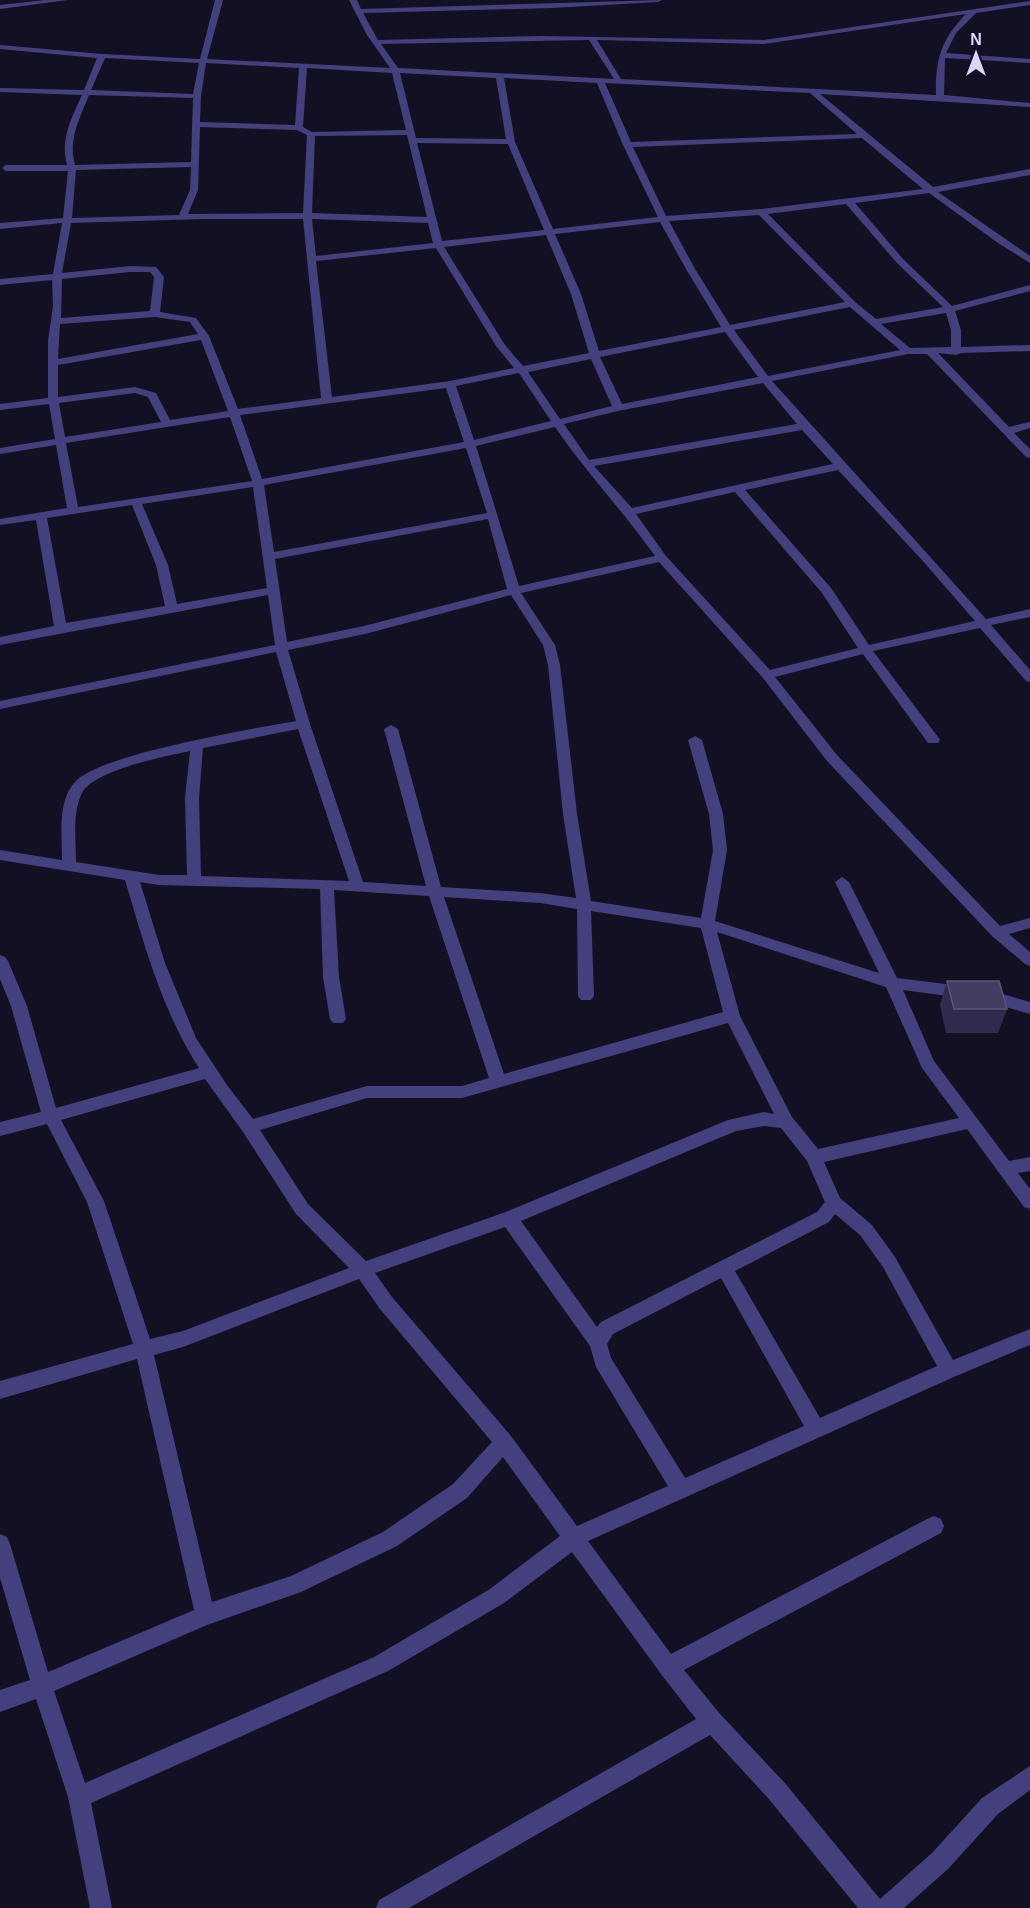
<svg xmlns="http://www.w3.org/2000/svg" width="1030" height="1908" viewBox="0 0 1030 1908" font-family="Arial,sans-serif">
<rect width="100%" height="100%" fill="#141023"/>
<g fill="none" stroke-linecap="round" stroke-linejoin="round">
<!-- minor -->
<path fill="#43407d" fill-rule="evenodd" d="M45,0H68L0,9V5Z
M215,0H223L207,59L390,68L367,35L349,0H357L361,9L662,0L658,2L551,8L363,13L378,40L542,36L764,40L1030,1V5L976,13L956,33L946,53L1030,59V63L945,58L944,95L1030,103V107L820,94L933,187L1030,169V175L938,192L1030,256V263L998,243L929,193L855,203L903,259L952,306L1030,285V291L955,311L961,330V347L1030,345V351L961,353L956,355L938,353L1009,427L1030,422V428L1014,433L1030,449V458L1026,457L927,354H908L772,381L986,619L1030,609V617L991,625L1030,670V682L1026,681L980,628L873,651L938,737L940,740L938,743H928L863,654L775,677L837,755L1000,926L1030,918V928L1009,934L1030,952V966L1025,964L992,936L827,761L763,678L659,562L521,593L555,645L560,665L577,814L591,901L701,918L713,850L709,814L688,740L695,736L702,740L723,814L727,850L715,921L879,973L835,882L842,877L849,882L897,978L985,989L1030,1002V1014L985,1001L903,990L934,1061L1009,1161L1030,1157V1171L1018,1173L1030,1189V1209L1024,1207L967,1129L824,1162L840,1198L872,1225L895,1257L953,1360L1030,1329V1345L956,1376L588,1541L671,1654L927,1519L934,1516L941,1519L944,1526L941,1533L684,1670L720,1714L784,1782L880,1899L932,1853L982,1798L1030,1766V1790L998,1814L948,1869L904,1908H858L768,1798L710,1735L409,1908H376L379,1900L696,1719L661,1674L572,1552L504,1603L388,1671L91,1803L112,1908H90L68,1797L36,1699L0,1712V1690L30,1680L0,1578V1534L7,1537L10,1544L48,1672L194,1610L137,1359L0,1399V1381L133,1344L87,1202L47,1124L0,1136V1122L41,1112L11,1006L0,979V955L5,957L8,961L27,1006L56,1108L199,1068C162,1011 144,944 125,880L0,860V850L62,860C62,835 57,800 76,781C104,753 252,729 296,721L276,652L0,709V701L275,645L268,595L0,645V637L54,626L36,520L0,525V519L67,508L56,445L0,454V448L55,439L49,404L0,410V404L48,398V341L53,306L52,280L0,285V279L53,274L62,223L0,229V223L63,218L68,171H6L2,168L6,165H67C60,139 71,119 82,95L0,92V88L84,90L97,58L0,49V45L102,54L200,59ZM966,14C941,39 935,61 936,95L621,79L597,40L764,44ZM589,40L614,79L398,68L381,44ZM105,58L199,63L193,94L91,90ZM206,63L299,68L295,125L200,122L201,96ZM307,68L392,73L406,130L312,132L303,127ZM400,73L496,78L506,139L416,138ZM504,78L597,83L623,145L658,217L553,229L515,142ZM605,83L810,93L857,134L631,142ZM89,95L193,98L191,162L75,165C68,139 79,120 89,95ZM200,127L297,130L307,135L303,213L188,214L198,190ZM407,135L427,217L312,213L315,136ZM862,138L923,189L761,209L666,216L633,147ZM417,143L508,144L544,230L442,241ZM191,167L190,190L179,215L72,218L76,170ZM846,204L897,263L943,307L876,319L855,302L768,214ZM759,215L845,302L730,325L695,269L669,221ZM204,219H303L321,398L238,409L209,336L196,318L160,312L164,277L156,267L130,266L62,273L71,223ZM312,219L428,223L433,243L316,256ZM660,222L686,269L721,327L599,351L581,294L555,234ZM546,235L571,294L589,353L523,366L505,345L444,247ZM436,248L496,346L514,368L450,381L332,397L316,261ZM130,272H150L154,277L150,311L61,318L62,279ZM850,307L900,350L768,376L734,330ZM946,313L951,330V347L910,348L881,324ZM155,317L190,322L198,334L58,359L60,324ZM725,332L758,377L622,404L600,357ZM201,340L228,411L170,420L156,393L135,387L58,397V365ZM591,359L612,406L560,419L528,372ZM519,373L551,421L474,440L456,386ZM763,383L797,424L589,460L564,424L618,411ZM446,388L464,442L262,479L240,415ZM135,393L148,397L161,422L65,437L59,403ZM230,417L252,481L78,507L66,443ZM555,427C586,472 623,511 655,556L519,586L476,446ZM802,430L833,464L632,508L594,466ZM466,448L487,513L274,552L264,485ZM838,470L922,560L975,621L869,645L831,588L745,490ZM253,487L267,588L177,604L168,565L142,504ZM735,492L822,593L858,648L770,670L666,556L636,514ZM132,505L156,565L165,606L66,623L47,518ZM488,519L507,589L364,626L287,642L275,559ZM511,595L543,645L548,665L563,814L576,898L540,893L441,887L398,729L391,725L384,729L426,886L363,882L310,724L288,650L365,634ZM298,729L349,881L201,876L199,798L203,748ZM190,751L185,798L187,875H159L76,862C76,840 72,813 82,793C94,770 166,756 190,751ZM140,882L159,885L320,889L323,977L330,1019L333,1023H343L346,1019L339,977L334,890L429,896L489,1078L462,1086H367L253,1119L227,1085L196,1038L165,963ZM444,897L540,903L577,909L578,996L581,1000H591L594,996L591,911L701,928L723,1012L504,1074ZM717,932L886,987L922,1068L959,1118L818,1149L792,1117L740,1016ZM728,1023L774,1114L764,1112L728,1120L503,1213L366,1261L308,1204L260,1130L367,1098H462ZM205,1079L243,1132L296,1214L349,1268L183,1331L150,1339L104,1201L61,1120ZM764,1126L781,1128L807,1161L825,1202L817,1212L601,1322L597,1327L521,1221L736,1131ZM835,1214L860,1235L883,1267L937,1366L820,1418L735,1271L829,1222ZM505,1227L590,1346L596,1367L668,1486L577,1526L511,1436L392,1297L375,1273ZM721,1278L804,1426L685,1478L611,1358L607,1344L613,1334ZM359,1279L380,1309L492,1442L453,1484L383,1532L291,1576L212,1602L154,1355L183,1347ZM503,1457L560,1536L490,1589L374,1657L85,1783L54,1691L207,1625L301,1592L397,1546L467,1498Z"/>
</g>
<!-- wall -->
<path fill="#332b4f" d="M947,981L1007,1009L998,1033H946L940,1005Z"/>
<!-- building -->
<path fill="#453d61" stroke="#5c557a" stroke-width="1.5" d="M947,981H999L1007,1009H954Z"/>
<!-- north arrow -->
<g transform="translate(976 54)" stroke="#141023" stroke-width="4.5" paint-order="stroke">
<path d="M0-4.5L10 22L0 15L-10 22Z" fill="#dbd6fb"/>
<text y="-9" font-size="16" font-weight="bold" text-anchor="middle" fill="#dbd6fb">N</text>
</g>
</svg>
